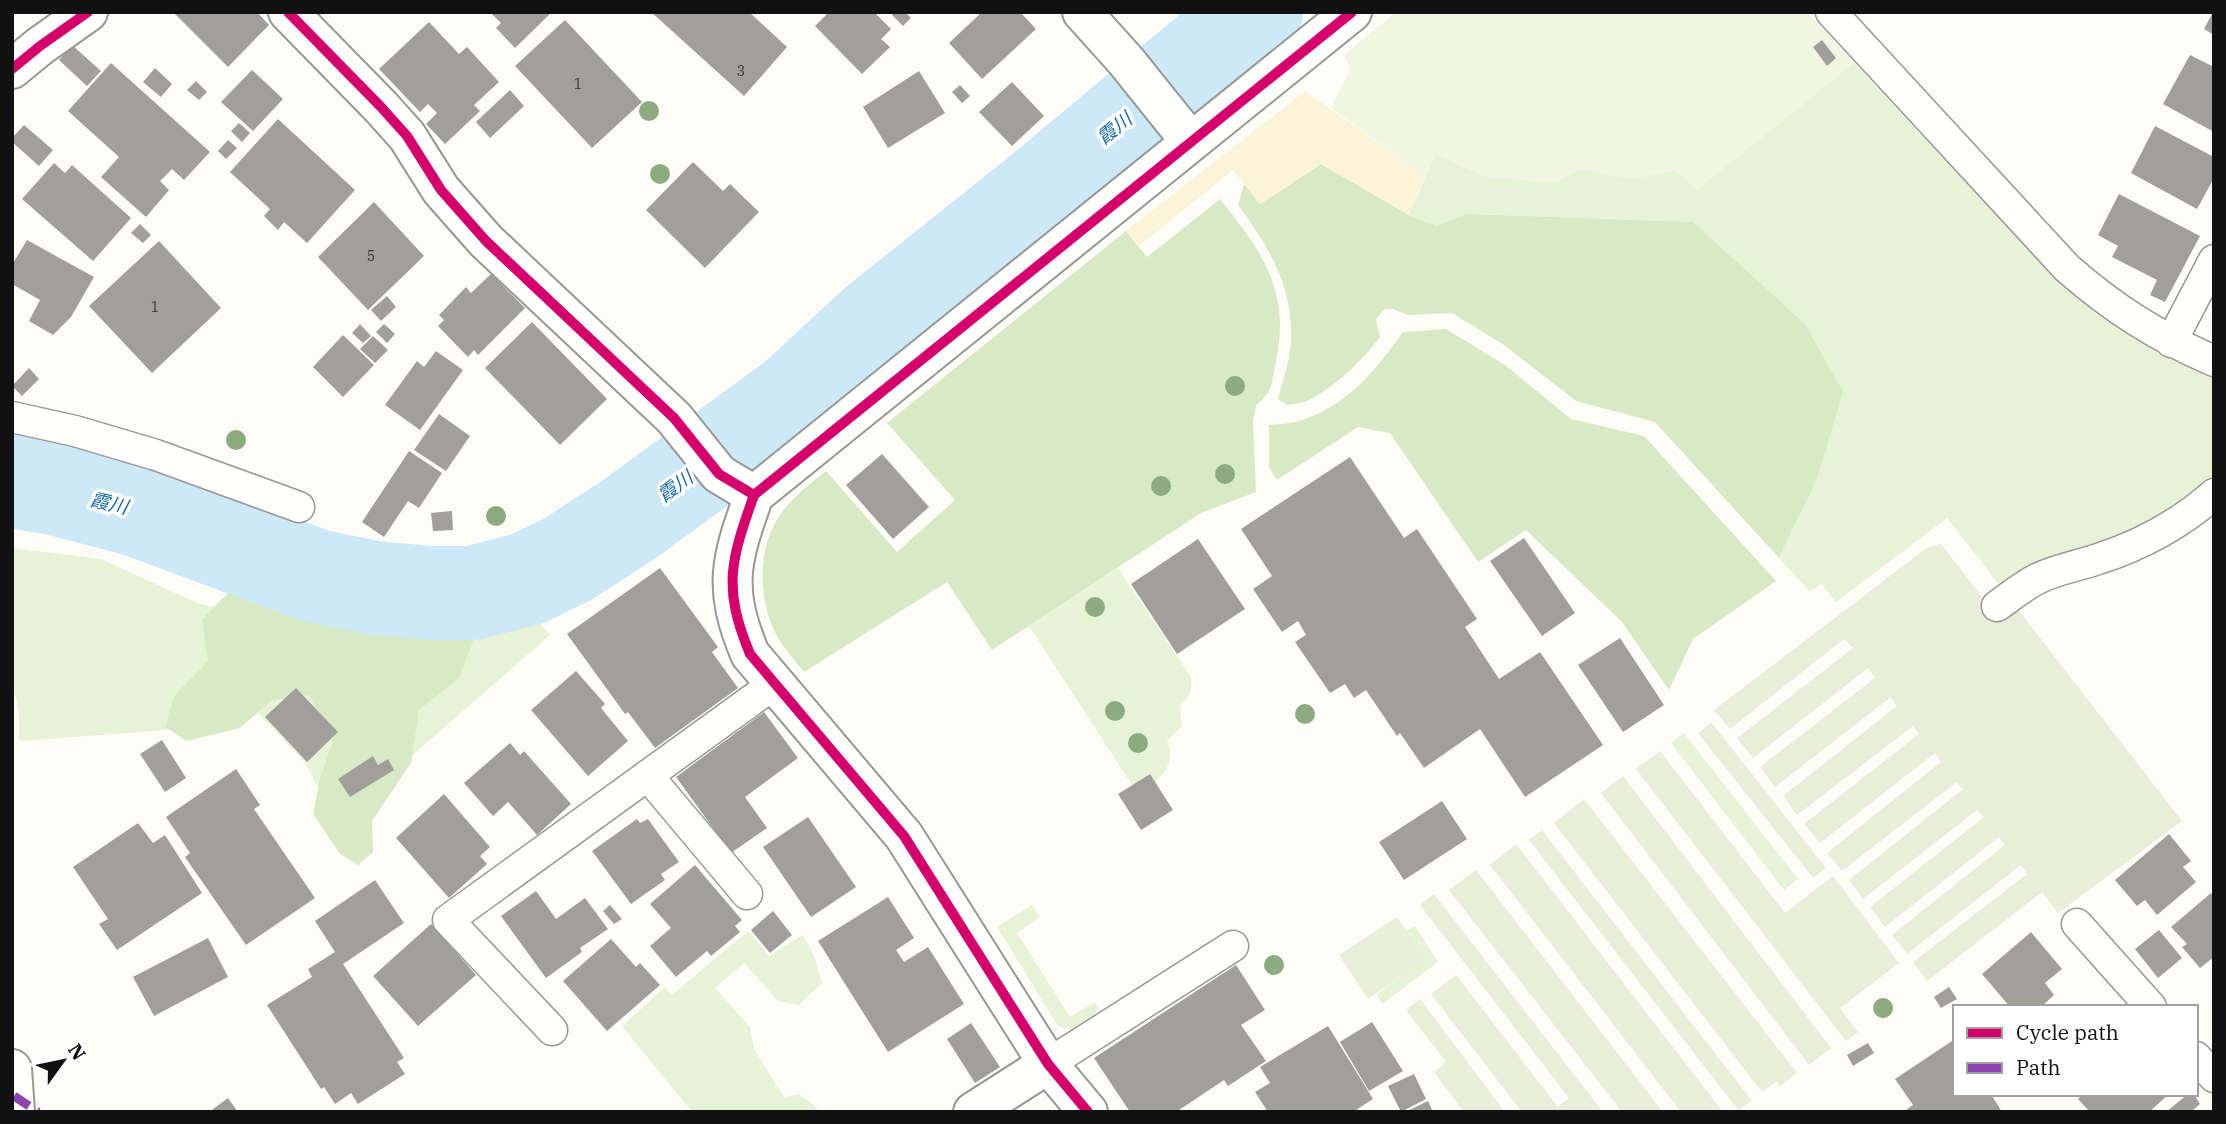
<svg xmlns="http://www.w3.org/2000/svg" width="2226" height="1124" viewBox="0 0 2226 1124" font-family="'IBM Plex Serif','Noto Sans JP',serif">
<rect width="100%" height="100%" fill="#fdfcf7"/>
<!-- green -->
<path fill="#e7f3d7" d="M1854,63L2052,275L2096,314L2137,341L2214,377V474L2194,495L2133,532L2049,557L2002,588L1947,518L1836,602L1821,584L1810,592L1779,558L1817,479L1693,222L1467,214L1437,226L1409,215L1435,154L1487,177L1556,182L1580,169L1630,179L1675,170L1697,189Z
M12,548L101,559L197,603L238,613L181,729L19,741V715L12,675Z
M1118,568L1191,677C1192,691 1190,697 1180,706L1182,726L1167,741C1174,758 1169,769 1155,782L1150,774L1132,785L1029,626Z
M528,610L550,635L337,821L303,760L253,708L412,626L473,620Z
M1684,733L1798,879L1784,890L1671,743Z
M1032,905L1040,917L1017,933L1070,1017L1094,1003L1098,1008L1093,1016L1070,1029L1058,1026L997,927Z
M1415,926L1438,962L1382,1004L1377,994L1424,960L1406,931Z
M748,931L769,956L803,935L814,956L822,983L799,1005L778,1001L744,963L715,988L750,1027L754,1049L784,1097L799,1094L816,1107L818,1112H692L622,1026L665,987L672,995Z"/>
<!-- forest -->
<path fill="#d8eac5" d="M1321,164L1409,215L1437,226L1467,214L1693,222L1805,324L1843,392L1817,479L1779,558L1655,422L1576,401L1504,345L1452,313L1408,315L1393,309H1385L1376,319L1380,337C1362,361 1335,387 1309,400C1303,403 1294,404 1287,405L1278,399C1282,383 1288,367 1290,351C1297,294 1271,249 1238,205L1244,184L1260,204Z
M1220,199C1262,252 1291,290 1276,362C1271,383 1274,391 1256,405L1253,421L1256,492L1201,513L992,650L947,582L804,672C795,661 786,651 778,638C757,601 756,545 783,511C795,495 811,483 826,471L897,552L955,500L887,423L1126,231L1147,257Z
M1446,329L1505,365L1571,419L1644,436L1776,581L1693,639L1669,690L1622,622L1526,530L1478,562L1390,433L1358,427L1277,480L1269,467V425C1280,424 1292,424 1302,420C1348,405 1376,370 1403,332Z
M268,588L331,615L434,607L465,617L475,636L459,678L419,710L411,763L372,821L373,852L358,865L340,854L313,814L320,778L333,741L309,695L272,700L240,728L187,741L165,727L174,696L208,661L202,619L228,593Z"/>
<!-- sand -->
<path fill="#fcf4d9" d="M1305,91L1425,176L1409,215L1321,164L1260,204L1233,170L1139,246L1126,231Z"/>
<!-- cemetery -->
<path fill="#e9eedb" d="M1941,544L2000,620L2016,607L2182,821L2058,913L2042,892L1927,981L1913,962L2027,874L2021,865L1907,954L1892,935L2005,845L1999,837L1885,927L1870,907L1984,817L1977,810L1863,899L1849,880L1962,790L1957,782L1842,871L1827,853L1941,762L1935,753L1820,843L1804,824L1919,734L1913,726L1797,815L1783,796L1897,706L1891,697L1775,787L1760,767L1875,678L1868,668L1753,758L1737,738L1853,648L1844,639L1730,729L1714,710L1928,547Z
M1711,722L1826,868L1813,878L1698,733Z
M1660,751L1785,913L1833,876L1899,963L1840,1008L1858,1032L1846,1041L1636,769Z
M1623,776L1831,1048L1809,1065L1601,793Z
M1584,799L1797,1073L1780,1086L1777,1081L1762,1092L1554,823Z
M1542,830L1752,1101L1738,1110L1529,840Z
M1516,844L1723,1112H1681L1490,865Z
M1476,870L1663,1112H1622L1449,890Z
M1434,894L1603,1112H1522L1431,994L1456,975L1558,1107L1569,1098L1420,905Z
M1397,917L1425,960L1368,999L1339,955Z
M1420,999L1505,1112H1464L1434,1072L1446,1062L1406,1010Z"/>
<!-- pitch -->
<path fill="#f0f6e1" d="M1396,12H1806L1854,63L1697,190L1675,170L1630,179L1580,169L1557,182L1487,177L1435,154L1425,176L1331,108L1351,69L1344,55Z"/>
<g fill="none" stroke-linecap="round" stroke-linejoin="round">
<!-- river -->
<path stroke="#cde8f7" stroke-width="94" d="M12,481L58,489L135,509L316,576L375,588L432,593H472L527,579L568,559L631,518L795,398L875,324L1039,193L1256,12"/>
</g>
<!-- building -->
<path fill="#a19f9c" d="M173,12H257L269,25L228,67Z
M490,12H552L515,48L496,28L501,23Z
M651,12H749L787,47L744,96Z
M829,12H874L891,29L881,39L890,47L862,74L815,26Z
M895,12H905L911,18L903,26L892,15Z
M982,12H1020L1036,29L982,79L949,43Z
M2213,12H2214V35L2204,29Z
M565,20L642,102L592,148L515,66Z
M429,22L459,54L467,47L499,82L474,105L480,111L445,144L426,124L437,113L428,104L420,112L379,69Z
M1822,40L1836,58L1827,66L1813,47Z
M72,45L101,71L87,86L59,60Z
M2190,55L2214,67V132L2163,104Z
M111,63L210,152L184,180L172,169L160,181L169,190L146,217L101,177L119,157L68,111Z
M155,68L172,84L161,97L143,82Z
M252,70L283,99L253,131L221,102Z
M919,71L945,113L888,148L863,107Z
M196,81L207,92L199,100L187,90Z
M1012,82L1044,116L1012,146L979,112Z
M960,85L970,96L962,103L952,92Z
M510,90L524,106L490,138L476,122Z
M278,119L355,190L307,243L284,222L278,230L264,216L270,209L230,172Z
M239,123L250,133L242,142L231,131Z
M24,125L53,150L39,166L12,142V138Z
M2155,126L2214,157V178L2197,209L2131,173Z
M228,140L237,148L226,159L218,151Z
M693,162L723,191L730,184L759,212L705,268L646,210Z
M54,163L65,173L72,165L131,218L93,261L22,199Z
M2119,194L2200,236L2165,302L2150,295L2157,280L2112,257L2118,246L2098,235Z
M374,202L424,256L368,310L318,257Z
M140,224L151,235L143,243L131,233Z
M27,240L94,277L71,317L53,335L29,321L40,300L12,284V265Z
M159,241L221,308L152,373L89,306Z
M491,274L525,308L478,355L474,350L468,357L438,326L444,320L439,315L466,287L471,293Z
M387,296L396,307L381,321L371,310Z
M532,322L607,399L560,445L485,368Z
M360,324L371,336L363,343L352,333Z
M384,324L395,334L387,343L376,332Z
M343,335L374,365L343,397L313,367Z
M373,336L388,350L375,363L360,349Z
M436,351L463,370L420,430L385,405L417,361L424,367Z
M29,368L39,379L22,396L12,386Z
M439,414L470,436L446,471L414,450Z
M409,451L442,473L419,508L408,501L384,537L362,522Z
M882,454L929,507L893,539L846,485Z
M1350,457L1404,538L1417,529L1477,619L1465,627L1499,679L1540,652L1603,745L1525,797L1480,729L1424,768L1400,733L1397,736L1366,690L1354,698L1345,684L1330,693L1295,642L1306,635L1298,621L1282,632L1253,589L1272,576L1241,529Z
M452,511L453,530L433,531L431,513Z
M1524,538L1575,613L1542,636L1490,561Z
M1198,539L1245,609L1177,654L1131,584Z
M660,568L718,647L712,652L738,688L655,748L628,712L625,714L567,634Z
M1620,638L1664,705L1623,732L1578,665Z
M576,671L605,704L601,708L628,741L588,776L531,710Z
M296,688L338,732L307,762L265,717Z
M764,712L798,758L745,797L767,828L731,853L676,777Z
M162,740L186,778L165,792L140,754Z
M510,743L520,755L524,751L571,804L537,835L508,802L493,816L464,783Z
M373,756L378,765L388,759L394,770L350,797L338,779Z
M236,769L260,805L254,809L315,898L246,945L185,857L190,853L166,817Z
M1150,774L1173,810L1141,830L1118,794Z
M444,794L490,847L480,856L487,864L449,898L396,838Z
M1442,801L1467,839L1404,880L1379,842Z
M808,817L856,887L811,917L763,847Z
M637,819L640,823L648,819L679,862L661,874L665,880L631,904L592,851Z
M138,823L153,843L165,835L202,893L117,950L99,924L108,919L73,867Z
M2169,834L2191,861L2183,867L2196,882L2157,915L2145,900L2137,906L2115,880Z
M695,865L742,920L735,926L740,932L711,956L707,951L676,977L650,946L671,928L650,904Z
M375,880L404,923L343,964L404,1058L397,1062L405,1074L358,1104L351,1093L335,1104L324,1087L321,1089L267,1005L312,977L308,969L335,952L315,921Z
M536,891L556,919L585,898L608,929L580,948L582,952L546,978L501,916Z
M2211,893L2214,897V957L2200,968L2182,947L2187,944L2171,927Z
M888,897L914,938L896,950L904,962L928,947L964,1004L888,1052L818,941Z
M610,905L622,919L614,924L603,911Z
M773,911L792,935L770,953L751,930Z
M431,924L476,975L418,1026L373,976Z
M2159,930L2182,958L2158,978L2135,949Z
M2031,932L2062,969L2045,983L2054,995L2041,1007H2010L1982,974Z
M208,938L228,977L154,1016L133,977Z
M611,939L636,967L640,963L660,985L607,1031L563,981Z
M1236,965L1265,1010L1241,1025L1266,1061L1228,1086L1224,1080L1176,1112H1130L1094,1058Z
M1949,987L1957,999L1941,1008L1934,997Z
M1372,1022L1403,1071L1369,1091L1340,1042Z
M971,1023L1000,1067L975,1083L947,1039Z
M1328,1026L1373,1099L1353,1112H1268L1255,1092L1270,1083L1260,1067Z
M1955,1039V1094H1991L2002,1112H1907L1906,1110L1913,1105L1895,1079Z
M1868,1043L1874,1053L1853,1066L1847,1055Z
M1414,1074L1426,1099L1401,1112L1388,1086Z
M2083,1094H2169L2149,1112H2090L2078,1099Z
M2188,1094H2194L2200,1104L2191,1112H2166Z
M228,1098L238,1112H209Z
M1428,1101L1433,1112H1405Z"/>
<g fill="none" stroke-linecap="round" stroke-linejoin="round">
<!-- lane casing -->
<g stroke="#979795" stroke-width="33">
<path id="lane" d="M1831,12L2067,268C2115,310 2155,335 2214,361
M2171,342L2214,260
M12,417L75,431L156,455L299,507
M1997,606C2010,597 2023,586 2037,579C2057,569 2078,566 2098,559C2142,545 2179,525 2214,494
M648,776L747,894
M2077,924L2151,1007
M552,1030L448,920L774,684
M2196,1057L2214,1077
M1048,1064L1233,946"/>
</g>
<!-- street casing -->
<g stroke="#979795" stroke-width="42">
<path id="street" d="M288,12L381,107L407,136L441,190L486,241L674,418L719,474L754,495
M1082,12L1126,61L1191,142
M12,69L40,46L88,12
M12,1069L15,1112
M973,1112L1048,1064
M1088,1112L1048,1064L904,836L750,654C722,587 731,560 754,495L1352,12"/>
</g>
<!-- lane -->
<use href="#lane" stroke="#fffffe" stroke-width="30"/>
<!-- street -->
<use href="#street" stroke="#fffffe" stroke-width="38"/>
<!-- quiet -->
<path stroke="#8e44ad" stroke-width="9" stroke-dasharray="18 9" stroke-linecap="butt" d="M14,1096L38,1112"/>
<!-- cycleway casing -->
<g stroke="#fff" stroke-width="15">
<path id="cycleway" d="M288,12L381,107L407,136L441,190L486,241L674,418L719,474L754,495
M12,69L40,46L88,12
M1088,1112L1048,1064L904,836L750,654C722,587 731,560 754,495L1352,12"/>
</g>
<!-- cycleway -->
<use href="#cycleway" stroke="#d6006c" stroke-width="10"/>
</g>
<!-- trees -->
<g fill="#8cac80">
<circle cx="649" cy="111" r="10"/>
<circle cx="660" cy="174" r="10"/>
<circle cx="1235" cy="386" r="10"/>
<circle cx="236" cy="440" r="10"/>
<circle cx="1225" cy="474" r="10"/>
<circle cx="1161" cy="486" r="10"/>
<circle cx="496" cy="516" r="10"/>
<circle cx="1095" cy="607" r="10"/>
<circle cx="1115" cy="711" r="10"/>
<circle cx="1305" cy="714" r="10"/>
<circle cx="1138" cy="743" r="10"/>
<circle cx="1274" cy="965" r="10"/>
<circle cx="1883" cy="1008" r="10"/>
</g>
<g text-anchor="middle" stroke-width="7" stroke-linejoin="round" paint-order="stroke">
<!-- number labels -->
<g font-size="14" fill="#353434">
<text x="741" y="76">3</text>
<text x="578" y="89">1</text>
<text x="371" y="261">5</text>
<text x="155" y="312">1</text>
</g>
<!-- water labels -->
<g font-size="19" font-style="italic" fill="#1768a6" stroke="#fff">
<text transform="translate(1114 128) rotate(-39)" y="7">霞川</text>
<text transform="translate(675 486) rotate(-36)" y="7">霞川</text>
<text transform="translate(109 503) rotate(13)" y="7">霞川</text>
</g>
</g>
<!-- border -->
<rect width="2226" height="1124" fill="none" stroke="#111111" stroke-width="28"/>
<!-- legend -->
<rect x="1953" y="1005" width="245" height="91" fill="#ffffff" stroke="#a0a0a0" stroke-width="2"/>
<rect x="1967" y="1028" width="35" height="10" fill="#d6006c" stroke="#a0a0a0" stroke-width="2"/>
<text x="2016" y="1040" font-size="21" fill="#111111">Cycle path</text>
<rect x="1967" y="1063" width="35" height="10" fill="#8e44ad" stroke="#a0a0a0" stroke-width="2"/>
<text x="2016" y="1075" font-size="21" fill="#111111">Path</text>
<!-- north arrow -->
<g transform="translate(63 1061) rotate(57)" stroke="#ffffff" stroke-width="5" paint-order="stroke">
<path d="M0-5L12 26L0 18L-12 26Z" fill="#111111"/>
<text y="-10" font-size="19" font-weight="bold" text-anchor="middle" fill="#111111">N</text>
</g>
</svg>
